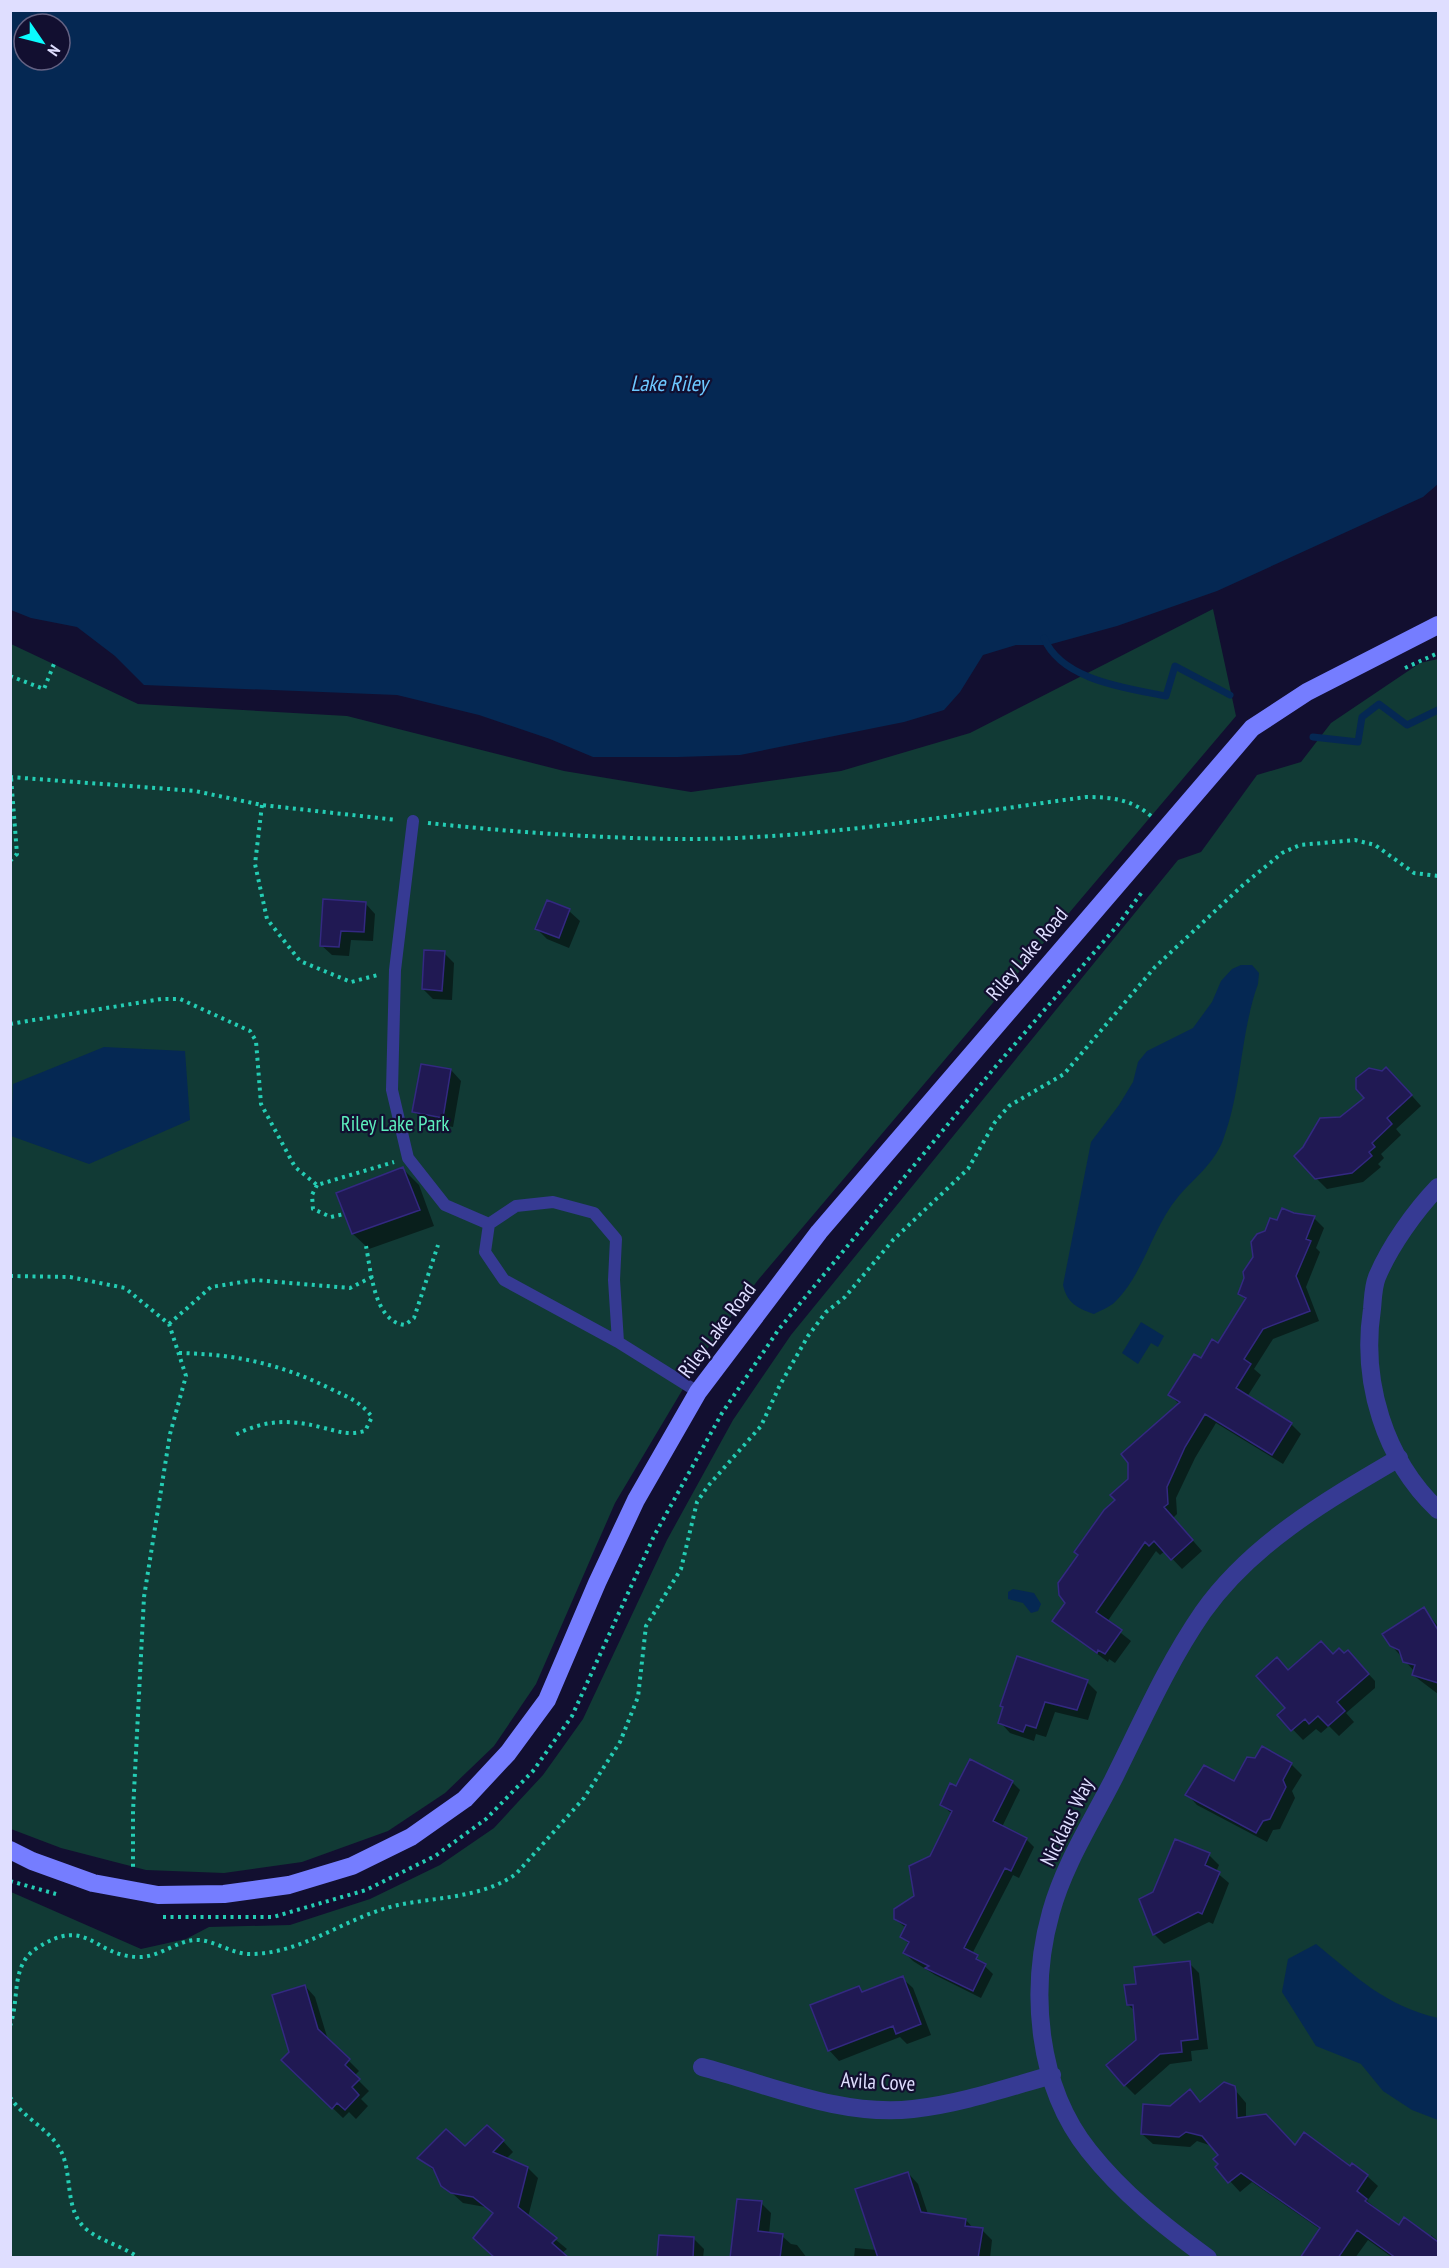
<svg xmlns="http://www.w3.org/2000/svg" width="1449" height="2268" viewBox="0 0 1449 2268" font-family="'PT Sans Narrow',sans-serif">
<rect width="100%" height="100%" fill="#120f30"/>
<!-- green -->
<path fill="#113a35" d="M1213,609L1236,716L758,1280L705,1352L615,1503L536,1684L494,1746L445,1793L388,1831L302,1862L224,1873L146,1870L61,1848L11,1829V644L138,704L347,716L564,771L691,792L841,771L970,733Z
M1438,659V2257L11,2258V1892L141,1949L186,1939L209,1927L290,1925L370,1899L440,1865L494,1828L543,1775L583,1719L667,1540L733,1420L791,1335L1178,860L1201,852L1257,775L1301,762L1331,723L1420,663Z"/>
<!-- water -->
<path fill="#052853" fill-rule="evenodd" d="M10,11H1438V484L1423,497L1217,591L1117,626L1048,645H1016L983,655L960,692L944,710L904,722L740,755L678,757H593L550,739L479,715L397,695L144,685L115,656L77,627L31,618L11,610ZM24,24H60V60H24Z
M1241,965H1252L1259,973L1258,984C1240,1034 1242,1090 1223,1140C1214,1164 1194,1178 1178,1197C1152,1228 1144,1274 1114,1303C1109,1307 1100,1311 1094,1314C1077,1308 1067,1303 1063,1285L1091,1142L1119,1105L1133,1082L1138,1062L1147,1051L1193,1028L1212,1002L1221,981L1232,969Z
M104,1047L185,1051L190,1120L89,1164L11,1136L13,1084Z
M1141,1322L1164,1336L1158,1347L1151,1343L1138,1364L1122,1353Z
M1013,1589L1034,1593L1041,1604L1038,1611L1031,1613L1023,1603L1008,1599V1592Z
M1316,1944C1358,1978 1384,2005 1438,2018V2120L1412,2110L1383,2091L1361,2064L1316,2046L1282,1992L1288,1959Z"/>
<!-- shadow -->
<path fill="#0007" d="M548,902L569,911L580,921L569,948L547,939L537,929Z
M365,903L375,914L373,941L351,940L349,956L332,955L321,945Z
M444,953L454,963L452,1000L433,999L423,989Z
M451,1070L461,1081L453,1127L424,1122L414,1111Z
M1397,1079L1421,1106L1396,1129L1401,1135L1381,1154L1384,1158L1378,1164L1381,1167L1363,1182L1327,1189L1316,1178L1340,1119Z
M403,1169L419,1185L434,1226L369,1249L353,1234Z
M1294,1215L1314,1218L1324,1228L1316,1248L1320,1252L1306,1287L1319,1321L1273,1339L1254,1369L1261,1375L1247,1397L1291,1424L1301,1434L1283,1464L1216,1423L1195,1458L1176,1498L1177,1514L1173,1518L1202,1551L1182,1569L1165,1551L1160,1555L1156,1551L1107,1622L1131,1641L1115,1663L1109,1659L1108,1662L1054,1621L1067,1603L1129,1479L1179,1404L1170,1395L1218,1345L1246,1300L1240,1294L1266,1233L1277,1222Z
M1424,1609L1438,1626V1694L1413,1675L1414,1671L1391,1645Z
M1333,1655L1361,1666L1375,1681V1688L1346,1713L1354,1722L1339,1736L1329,1726L1321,1733L1316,1729L1303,1740L1279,1715L1287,1708L1289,1672Z
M1087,1682L1097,1692L1088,1720L1055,1712L1046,1737L1036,1734L1034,1741L1010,1733L1000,1722L1004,1709L1002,1706Z
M1263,1748L1292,1765L1302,1775L1292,1791L1295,1798L1280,1829L1273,1830L1267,1842L1197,1805L1187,1794L1235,1783Z
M1012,1782L1020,1790L1002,1827L1026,1839L1034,1847L1019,1878L1013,1875L972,1954L993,1974L981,1998L935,1975L913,1961L905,1953L909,1944L902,1937L906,1928L895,1919L916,1897L952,1814L942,1805L957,1788Z
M1209,1855L1219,1865L1216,1872L1229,1883L1213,1924L1209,1922L1164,1944L1154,1934V1893Z
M1189,1963L1199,1973L1208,2049L1191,2051L1192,2061L1170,2064L1135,2095L1125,2085L1137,2040L1135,2011L1128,2005L1137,1985Z
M902,1978L913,1988L931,2035L907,2044L900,2037L839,2061L829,2050L859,1988L864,1993Z
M305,1986L315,1997L328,2040L359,2071L354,2076L369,2091L361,2099L368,2106L356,2119L349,2112L343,2118L283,2060L290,2053Z
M1230,2084L1246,2103V2119L1295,2147L1351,2168L1352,2166L1367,2176L1378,2186L1367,2201L1399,2227L1431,2238V2235L1438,2241V2258H1393L1368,2240L1355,2258H1306L1321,2230L1252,2182L1240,2192L1217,2167L1220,2164V2156L1212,2146L1197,2141L1190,2147L1153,2144L1142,2134L1170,2108L1201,2103Z
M503,2141L513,2152L506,2159L528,2168L538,2178L528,2217L567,2249L562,2253L485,2207L463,2203L443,2185L437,2173L419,2158Z
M908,2173L918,2184L928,2214L966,2220L974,2229L982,2230L992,2240L990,2258H854L855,2248L877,2250Z
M761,2203L771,2213L769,2234L782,2236L791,2244L797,2245L807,2258H731Z
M694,2239L704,2249L703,2258H659Z"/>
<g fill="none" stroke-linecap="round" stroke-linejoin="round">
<!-- stream -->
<path stroke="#052853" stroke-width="7" d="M1044,638C1061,680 1126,688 1166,696L1175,666L1230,695
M1313,737L1358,742L1362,717L1379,704L1407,725L1438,710"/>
</g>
<!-- building -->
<path fill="#201953" stroke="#332981" stroke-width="1.5" d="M323,899L366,902L364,932L341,931L339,947L320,946Z
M547,900L570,909L559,938L535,929Z
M424,950L445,951L442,991L422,989Z
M421,1064L451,1069L443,1118L412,1112Z
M1386,1067L1412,1095L1387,1118L1392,1124L1372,1143L1375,1147L1369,1152L1372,1156L1352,1173L1315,1179L1294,1156L1303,1147L1320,1118L1340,1117L1364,1098L1356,1089V1078L1369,1068L1382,1071Z
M403,1167L420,1210L352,1234L336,1193Z
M1282,1208L1294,1213L1315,1216L1306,1239L1311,1241L1296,1276L1310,1311L1263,1329L1244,1359L1251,1364L1236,1388L1292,1423L1272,1455L1205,1414L1185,1447L1167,1487L1168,1504L1164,1507L1193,1540L1171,1560L1154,1541L1149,1546L1145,1542L1096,1612L1122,1630L1105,1654L1098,1650L1097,1653L1052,1621L1065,1603L1059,1595L1058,1583L1078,1555L1074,1552L1104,1510L1115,1500L1110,1495L1128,1479V1463L1121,1454L1180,1402L1168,1395L1194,1354L1201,1358L1212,1339L1218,1343L1246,1298L1238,1294L1244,1278L1243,1272L1253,1257L1251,1242L1257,1234L1265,1231L1270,1218L1277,1220Z
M1424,1607L1438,1630V1683L1412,1675L1415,1665L1403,1662L1399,1650L1390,1646L1382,1634Z
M1321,1641L1333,1654L1339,1648L1344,1653L1348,1650L1369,1674L1337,1702L1345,1711L1328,1726L1318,1716L1309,1724L1305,1719L1291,1731L1277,1715L1285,1708L1256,1676L1277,1657L1288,1670Z
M1017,1656L1088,1680L1077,1710L1045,1702L1036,1728L1026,1725L1023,1732L998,1723L1003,1707L1000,1706Z
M1262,1746L1292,1763L1283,1780L1286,1787L1270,1819L1263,1821L1256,1833L1185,1795L1204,1765L1234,1781L1247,1757L1255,1758Z
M970,1759L1013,1781L993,1821L1027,1838L1011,1871L1005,1868L964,1948L978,1955L976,1959L986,1964L973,1991L925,1968L929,1966L903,1953L909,1942L900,1937L906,1925L894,1919V1909L914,1896L909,1866L930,1856L952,1811L940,1805L950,1783L956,1786Z
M1175,1839L1210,1853L1205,1865L1220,1872L1202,1914L1198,1912L1153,1935L1139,1899L1153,1892Z
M1190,1961L1198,2039L1181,2041L1182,2052L1160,2054L1124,2086L1106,2065L1136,2040L1133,2005H1127L1124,1985L1136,1984L1134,1967Z
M903,1976L921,2024L896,2034L893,2026L828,2051L810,2005L859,1986L862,1992Z
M305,1985L318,2029L350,2059L345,2065L360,2079L352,2087L359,2095L345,2110L337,2103L332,2109L281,2060L289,2052L272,1995Z
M1224,2082L1235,2086L1236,2091L1237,2118L1266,2114L1295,2145L1304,2132L1350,2166L1352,2163L1368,2175L1357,2191L1367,2199L1365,2201L1399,2225L1404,2217L1438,2242V2258H1396L1357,2230L1338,2258H1300L1320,2228L1241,2173L1228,2183L1215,2167L1218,2164L1213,2159L1218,2155L1202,2136L1186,2132L1179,2137L1141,2134L1143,2104L1170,2106L1190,2089L1200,2102Z
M487,2125L504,2140L493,2152L528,2167L518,2207L557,2238L552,2243L569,2258H495L473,2238L493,2213L473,2197L451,2193L441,2186L433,2168L417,2158L446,2129L465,2146Z
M908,2172L921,2212L966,2219L965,2226L983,2228L978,2258H878L855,2189Z
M737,2199L762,2201L758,2231L783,2234L780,2258H730Z
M659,2235L694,2237L693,2258H657Z"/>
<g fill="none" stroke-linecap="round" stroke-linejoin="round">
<!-- path -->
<path stroke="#24cdb4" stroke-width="4" stroke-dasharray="3 4.5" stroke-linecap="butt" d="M1405,668L1438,653
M10,676L44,689L54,664
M10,777L195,791L262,805L397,820
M262,805L255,864L267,919L300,961L351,982L378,975
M428,823C511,832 595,838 678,839C815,840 952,815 1086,797C1111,797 1131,799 1151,816
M10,861L17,854L11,777
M10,1024L161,999H180L250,1031L256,1041L261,1104L295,1167L317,1185L394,1162
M317,1185L312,1195L313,1209L331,1217L344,1214
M366,1246C371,1271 374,1322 405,1325L414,1318L438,1245
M10,1276L70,1277L125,1288L169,1324L186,1376L170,1434L144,1597L133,1811V1869
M169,1324L211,1287L255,1280L350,1288L372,1277
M179,1353C235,1354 281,1364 331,1389C348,1397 361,1402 372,1417L365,1431C347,1436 338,1431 320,1427C289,1419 264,1420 235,1435
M10,1881L56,1894
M163,1917H273L366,1890L435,1856L486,1819L533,1771L572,1716L654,1536L722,1413L779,1329L996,1066L1117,926L1142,892
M10,2026C20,1999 10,1965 37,1948C88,1915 93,1956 138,1957C158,1958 176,1941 195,1940C212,1939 230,1953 248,1954C302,1955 347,1916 398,1905C437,1897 482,1898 516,1874L584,1798L620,1742L638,1697L646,1626L681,1569L697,1502L708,1486L761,1426L780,1385L808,1336L826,1312L845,1297L893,1240L968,1169L995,1122L1009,1106L1064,1074L1155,967L1243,885L1282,853L1300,845L1355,840L1375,845L1414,873L1438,876
M10,2097C23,2118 50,2129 61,2151C73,2175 64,2210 86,2229C102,2242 123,2246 139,2258"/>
<!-- lane -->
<path stroke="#363a93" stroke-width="12" d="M413,821L395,970L392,1090L408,1158L445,1205L489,1224
M618,1342L504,1280L485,1252L489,1224L516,1206L553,1202L594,1213L616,1239L614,1280L618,1342L698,1392"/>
<!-- street -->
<path stroke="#363a93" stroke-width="18" d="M1438,1187C1415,1211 1390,1246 1377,1277C1373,1287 1373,1299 1372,1309C1361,1381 1384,1459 1438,1510
M702,2067C770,2085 841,2117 913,2109C960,2104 1006,2088 1052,2075
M1208,2258C1164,2226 1123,2194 1089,2151C1037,2086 1029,1990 1051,1912C1064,1865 1091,1823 1113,1780C1141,1724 1167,1664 1203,1612C1252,1543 1327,1500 1399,1458"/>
<!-- secondary -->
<path stroke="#757dff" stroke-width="18" d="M10,1850L32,1861L93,1883L158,1895L224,1894L289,1885L352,1866L411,1837L465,1799L508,1753L547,1700L597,1583L636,1500L698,1392L819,1232L1252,728L1307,692L1438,625"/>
</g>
<g text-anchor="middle" stroke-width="4.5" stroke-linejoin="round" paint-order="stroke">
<!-- street labels -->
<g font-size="21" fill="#dfdeff" stroke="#120f30">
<text transform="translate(1027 954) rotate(-50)" y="7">Riley Lake Road</text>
<text transform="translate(717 1330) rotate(-53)" y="7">Riley Lake Road</text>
<text transform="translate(1067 1822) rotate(-64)" y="7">Nicklaus Way</text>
<text transform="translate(878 2082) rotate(3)" y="7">Avila Cove</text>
</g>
<!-- park labels -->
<g font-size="21" fill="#5cedbc" stroke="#120f30">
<text x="395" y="1131">Riley Lake Park</text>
</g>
<!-- water labels -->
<g font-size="22" font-style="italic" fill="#6cc8ff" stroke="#120f30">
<text x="669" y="391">Lake Riley</text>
</g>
</g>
<!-- border -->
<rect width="1449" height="2268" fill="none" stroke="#dfdeff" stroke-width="24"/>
<!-- north arrow -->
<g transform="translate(42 42) rotate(125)"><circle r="28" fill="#120f30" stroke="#646283" stroke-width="1.5"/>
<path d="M0-4.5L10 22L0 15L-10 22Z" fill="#0afcff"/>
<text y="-9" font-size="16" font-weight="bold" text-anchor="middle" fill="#dfdeff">N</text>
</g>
</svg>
